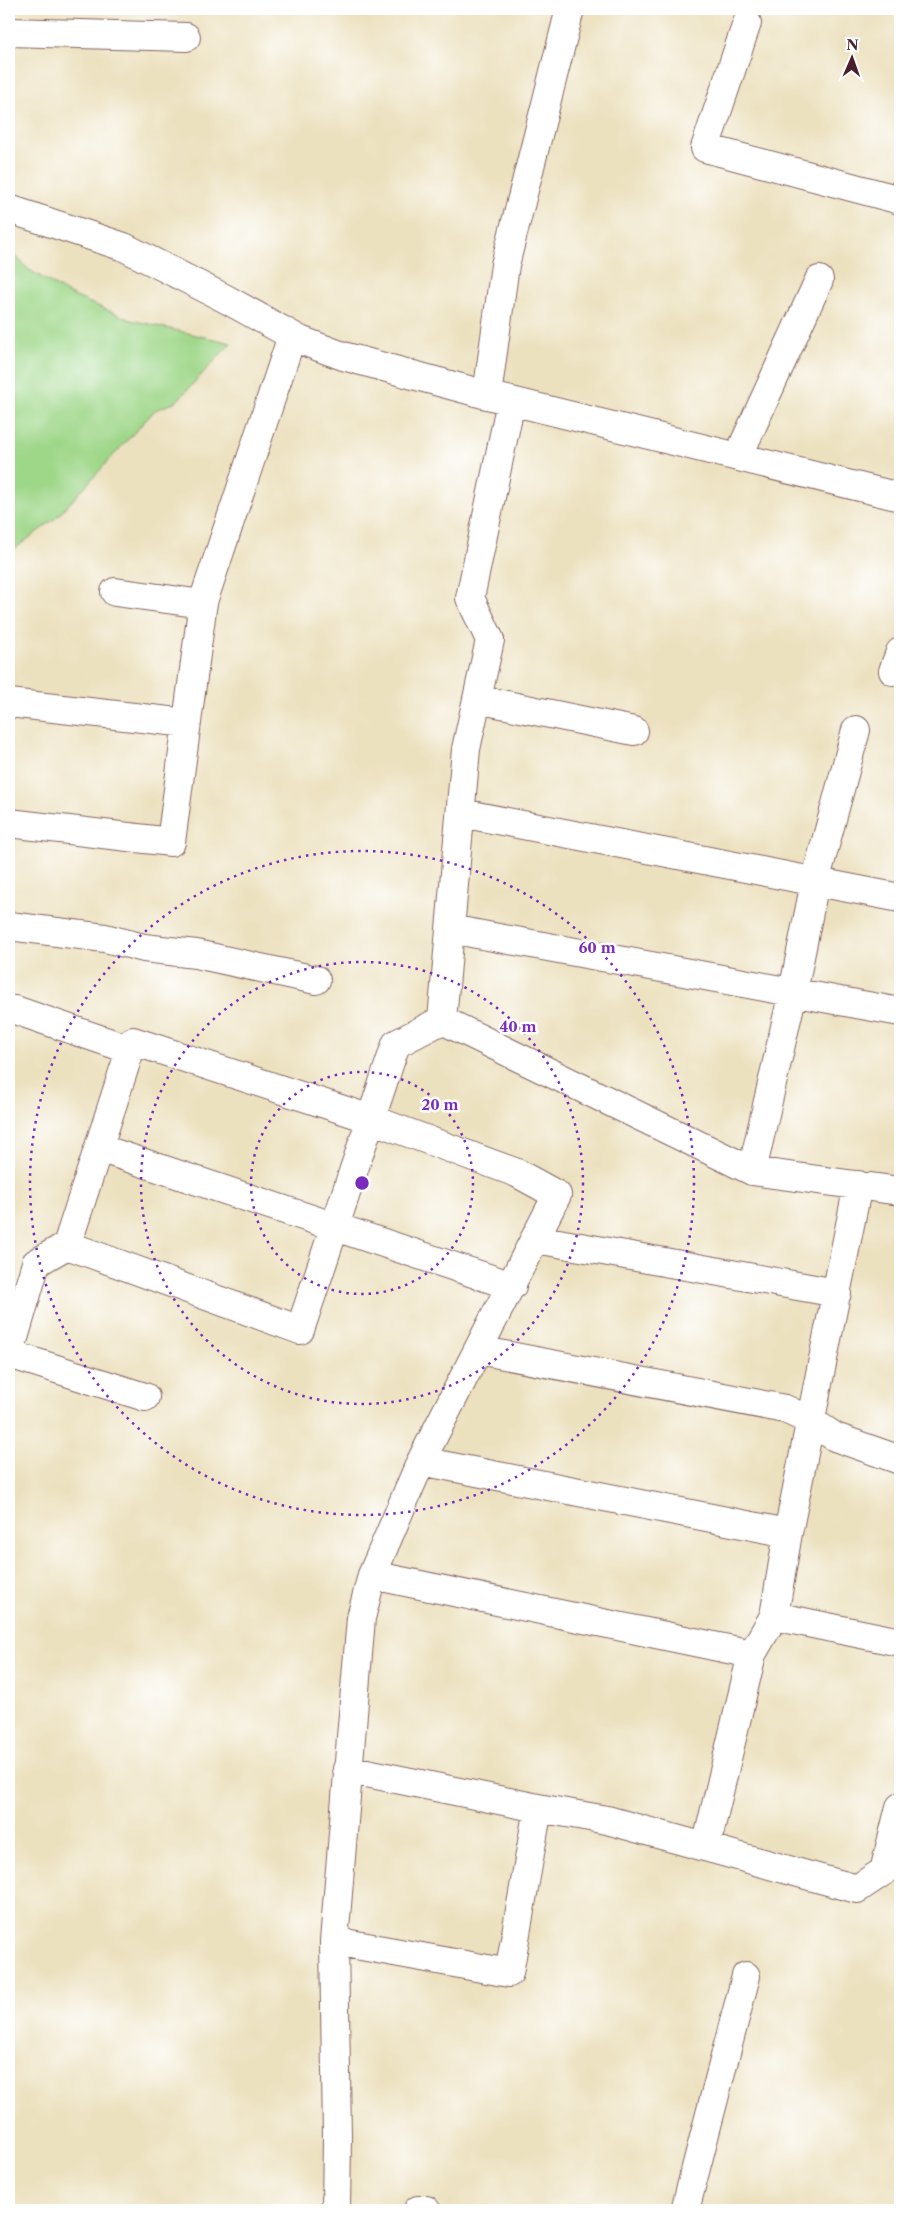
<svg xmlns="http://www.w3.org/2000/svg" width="909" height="2219" viewBox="0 0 909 2219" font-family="'Libre Caslon Text',serif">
<rect width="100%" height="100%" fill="#fff"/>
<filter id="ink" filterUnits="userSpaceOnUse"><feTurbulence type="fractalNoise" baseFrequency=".02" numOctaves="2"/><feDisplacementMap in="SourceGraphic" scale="10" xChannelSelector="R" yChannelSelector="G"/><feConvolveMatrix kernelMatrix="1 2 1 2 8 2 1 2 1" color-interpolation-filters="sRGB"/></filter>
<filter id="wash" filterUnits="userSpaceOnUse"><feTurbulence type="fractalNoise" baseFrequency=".0096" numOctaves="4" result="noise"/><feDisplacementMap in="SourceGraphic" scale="20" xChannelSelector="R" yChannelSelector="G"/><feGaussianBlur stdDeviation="1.12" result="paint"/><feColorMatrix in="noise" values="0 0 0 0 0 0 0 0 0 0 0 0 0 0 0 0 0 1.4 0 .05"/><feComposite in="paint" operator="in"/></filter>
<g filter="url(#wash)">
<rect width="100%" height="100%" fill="#ece1bf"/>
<!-- green -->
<path fill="#9fd789" stroke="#747b5a" d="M9,249L28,269L69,294L131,320L231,343L176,402L155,410L56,518L9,553Z"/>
</g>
<g filter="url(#ink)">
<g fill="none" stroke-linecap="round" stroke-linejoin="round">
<!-- minor casing -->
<g stroke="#83635f" stroke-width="30">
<path id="minor" d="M747,23L705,148L900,200
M9,32L186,37
M9,209L124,247L226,299L300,340L343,356L487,395L900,497
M487,395L505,265L570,9
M738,457L819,280
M115,592L203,604
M893,671L900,652
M477,699L634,731
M9,703L187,723
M461,813L900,898
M9,823L171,842L203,602L292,336
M9,926L105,938L144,948L196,954L316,980
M450,929L900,1012
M15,1010L131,1050
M442,1020L466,749L490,640L470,598L511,401
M442,1020L752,1171L900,1191
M99,1148L512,1286
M752,1171L793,992L815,882L856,730
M536,1239L837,1293
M67,1245L300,1330L396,1044L442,1020
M478,1350L785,1409L811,1421L835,1437L900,1460
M9,1354L145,1397
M9,1355L36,1263L67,1245L133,1041L371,1119L517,1173L557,1195L421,1461L372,1575L361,1618L334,1941L337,2137L336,2210
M421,1461L788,1533
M372,1575L752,1654
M774,1616L900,1642
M347,1769L538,1808L607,1820L857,1889L884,1871L900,1807
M706,1847L752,1654L774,1616L788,1533L858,1185
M334,1941L509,1973L538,1808
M418,2210H426
M685,2210L746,1976"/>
</g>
<!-- minor -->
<use href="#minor" stroke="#fff" stroke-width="28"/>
</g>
</g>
<!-- distance rings -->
<g fill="none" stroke="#7b2cbf" stroke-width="2.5" stroke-dasharray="2.5 5">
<circle cx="362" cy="1183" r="111"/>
<circle cx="362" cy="1183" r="221"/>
<circle cx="362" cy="1183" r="332"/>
</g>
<circle cx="362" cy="1183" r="8" fill="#7b2cbf" stroke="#fff" stroke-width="2.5"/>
<g font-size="15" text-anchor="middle" font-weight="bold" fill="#7b2cbf" stroke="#fff" stroke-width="5" stroke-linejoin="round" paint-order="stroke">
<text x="597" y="953">60 m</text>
<text x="518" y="1032">40 m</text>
<text x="440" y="1110">20 m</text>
</g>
<!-- margin -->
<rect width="909" height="2219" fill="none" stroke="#fff" stroke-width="30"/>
<!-- north arrow -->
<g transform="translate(852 58) rotate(2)" stroke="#ffffff" stroke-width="4" paint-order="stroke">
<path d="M0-4L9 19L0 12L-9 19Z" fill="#4a1f2b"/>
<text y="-8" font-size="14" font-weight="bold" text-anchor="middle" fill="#4a1f2b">N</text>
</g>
</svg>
